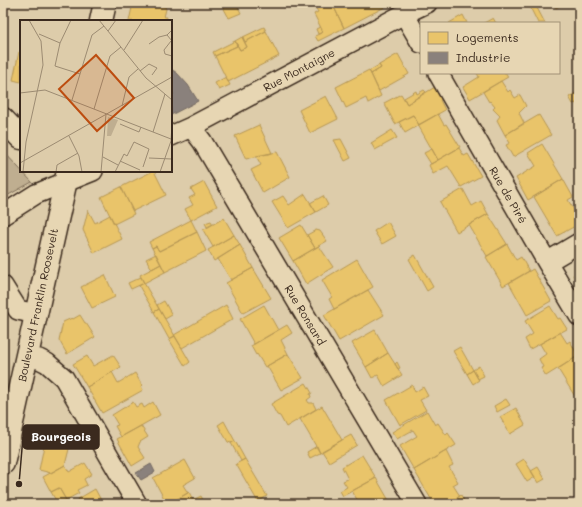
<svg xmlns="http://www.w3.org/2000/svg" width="582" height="507" viewBox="0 0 582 507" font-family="Mali,sans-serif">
<rect width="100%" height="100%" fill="#dca"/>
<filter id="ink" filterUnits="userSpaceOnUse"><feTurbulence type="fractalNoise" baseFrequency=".025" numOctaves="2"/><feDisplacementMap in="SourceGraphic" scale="8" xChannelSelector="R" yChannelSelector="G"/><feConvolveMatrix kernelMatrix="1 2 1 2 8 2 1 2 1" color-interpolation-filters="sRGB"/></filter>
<g filter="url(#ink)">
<!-- green -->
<path fill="#bfae90" stroke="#7d6c57" d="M3,151L32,182L3,198Z"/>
<!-- homes -->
<path fill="#e9c46a" stroke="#b59653" d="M133,3H174L169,6L168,3L164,5L166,9L164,17H167L166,21H129Z
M231,3H235L236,5H237L241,13L229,18L223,7Z
M313,3H332L344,28L318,41L315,36L323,32L314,14L318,12Z
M332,3H383L385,7L344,28Z
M553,3H565L556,8Z
M535,4L545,23H538L530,7Z
M463,15L467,23H449Z
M493,18L496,23H484Z
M264,27L266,31L245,42L243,37Z
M320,27L323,32L318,34L316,29Z
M266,31L279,56L228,82L215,56L237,46L235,41L240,50L247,47L242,37L245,42Z
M242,37L247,47L240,50L235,41Z
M235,41L237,46L215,56L213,52Z
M19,52H21V82L13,80Z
M398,54L409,74L379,91L371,74L381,68L379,65Z
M379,65L381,68L371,74L369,71Z
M369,70L381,96L368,103L366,98L346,108L336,87Z
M477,73H506L508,77L470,99L463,87L479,77Z
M226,77L230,85L219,90L215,83Z
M501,81L508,92L510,90L515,98L520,95L526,106L519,113L524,123L505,135L497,120L500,116L493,109L495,107L490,101L489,102L483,92Z
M435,87L442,99L440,100L445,110L419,125L413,115L395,124L384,103L401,94L407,104Z
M424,90L426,92L407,104L404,98L416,91L417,94Z
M579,91V109L576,103L573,104L569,97Z
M326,96L338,119L310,133L299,110Z
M438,114L444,125L446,124L460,147L438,160L418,125Z
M413,115L419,125L405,133L399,122Z
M539,115L551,135L513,157L506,145L510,143L505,135Z
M259,125L272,153L246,159L235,136Z
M392,130L397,138L375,150L371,143Z
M341,139L351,158L345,161L334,140Z
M542,144L563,179L528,200L516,178L536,166L528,153Z
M459,148L464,156L468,154L481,176L461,187L448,166L433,174L429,165Z
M432,149L438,160L431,164L424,153Z
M277,152L290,177L263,193L251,170L261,165L256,156Z
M153,171H154L166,195L133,211L121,187Z
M563,179L573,197L568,200L576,213L578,211L579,213V224L557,236L534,197Z
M204,182L217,206L191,220L185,209L193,205L189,198L195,195L191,189Z
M121,187L134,214L114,224L101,197Z
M463,189L472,206L481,201L488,214L457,232L440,202Z
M305,194L316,212L288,228L272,202L283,196L289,205Z
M323,196L328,205L316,212L310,203Z
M88,210L95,223L110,215L122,239L94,253L83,230Z
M488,214L507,244L487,256L469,225Z
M224,218L234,235L213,247L203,230Z
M191,220L197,232L159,251L156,246L152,248L149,242Z
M211,221L213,224L207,227L205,223Z
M388,222L396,236L382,244L374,231Z
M301,225L315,248L293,261L279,238Z
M316,230L320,231L327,241L315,248L307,235Z
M197,232L206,251L165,272L152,248L156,246L159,251Z
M234,235L240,245L214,261L208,250Z
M507,244L516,260L521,257L529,271L503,286L486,257Z
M240,245L253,268L231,280L218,259Z
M319,246L333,267L306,284L293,261Z
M579,251V268L572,255Z
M156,254L161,264L152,269L146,259Z
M415,255L433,287L427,291L409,259Z
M357,259L373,287L334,309L329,299L332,297L322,280Z
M161,264L165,272L144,283L140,275Z
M253,268L271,298L243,313L226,283Z
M533,269L551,301L527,315L509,283Z
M579,271V280L577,282L573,275Z
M105,275L115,297L92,308L81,287Z
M141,277L144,283L131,289L128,283Z
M144,283L159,309L154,312L139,286Z
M368,290L384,315L339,341L324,315Z
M164,301L172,315L165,319L157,305Z
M226,305L233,319L182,348L174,335Z
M264,305L278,330L254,344L240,319Z
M550,306L558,319L560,318L567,329L530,349L525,339L533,334L525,321Z
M159,309L175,336L169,339L154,312Z
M80,315L85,323H86L95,337L67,354L59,340L63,322L72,318L73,319Z
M287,325L292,333L281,340L288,354L265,367L257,354L256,355L251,346Z
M375,330L388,353L366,367L352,343Z
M560,332L567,343L570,341L578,356L546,376L541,368L543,367L539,359L546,354L540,344Z
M175,336L190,362L185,366L169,339Z
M460,347L473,370L467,374L453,351Z
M388,353L402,375L384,386L378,375L372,378L366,367Z
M288,354L303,378L281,390L267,366Z
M113,355L121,367L87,387L73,364L87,356L93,366Z
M578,356L579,357V403L558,369Z
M397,362L400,368L398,369L395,364Z
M479,366L484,376L478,379L473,370Z
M473,370L479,380L473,384L467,374Z
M112,372L118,383L135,373L142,385L141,386L143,390L102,413L87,387Z
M306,383L312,393L310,394L311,397L307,400L309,403H313L316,409L286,427L280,416L277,415L271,404Z
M412,385L415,392L423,387L428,396L420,400L426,410L400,425L386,400Z
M506,399L510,405L497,412L494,406Z
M133,402L136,407L142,404L144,408L153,402L160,415L121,437L115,426L118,425L112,415Z
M322,406L342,440L320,453L300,419Z
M516,408L525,425L510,434L500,417Z
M427,411L435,425L438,423L446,435L448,433L456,445L414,470L400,446L417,436L413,430L397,439L392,432Z
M224,421L235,441L231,443L228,442L218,425Z
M141,426L148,437L140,442L138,447L145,458L132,466L117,439Z
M351,435L357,445L329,462L322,451Z
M46,436L71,441L65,465L51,473L39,470Z
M235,441L245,459L241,461L231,443Z
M317,446L320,453L310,458L307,452Z
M446,451L453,465L449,467L458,482L453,485L460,496L446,504H434L414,470Z
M362,455L376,478L343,496L340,491L347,487L343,481L348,479L342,467Z
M245,459L267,496L258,502L236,464Z
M524,459L535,477L527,482L516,464Z
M185,460L195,478L183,485L188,493L169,504H167L153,478Z
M85,463L92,474L84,479L87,485L77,490L79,493L66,500L59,488L51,492L43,477L65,465L69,472Z
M538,467L545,479L538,483L531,471Z
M376,478L391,504H364L362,501L359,503L352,491Z
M59,488L66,500L58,504L51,492Z
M95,489L103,504L109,501L111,504H81L78,499Z
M189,492L193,500L201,496L205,504H169Z
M461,495L466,504H446L460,496Z"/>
<!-- industry -->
<path fill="#8a817c" stroke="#726760" d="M171,69L177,73L188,85L198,101L171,115V95L174,94L171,91Z
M151,464L155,472L141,480L136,473Z"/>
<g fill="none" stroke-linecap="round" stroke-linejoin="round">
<!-- street casing -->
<g stroke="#3b2a1e" stroke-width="22">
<path id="street" d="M404,14L421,43
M438,73L547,262L579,316
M191,127L202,141L417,504
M171,136L191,127L404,14L427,3
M3,215L36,194L93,171
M547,262L579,243
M3,286L18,310L36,314
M26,357L39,359L47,363L64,378L137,504"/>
</g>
<!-- secondary casing -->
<g stroke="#3b2a1e" stroke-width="25">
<path id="secondary" d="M3,119L21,138"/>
</g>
<!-- primary casing -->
<g stroke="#3b2a1e" stroke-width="25">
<path id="primary" d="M101,21L105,3
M3,463L68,171"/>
</g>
<!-- street -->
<use href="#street" stroke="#e7d6b3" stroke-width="19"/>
<!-- secondary -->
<use href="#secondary" stroke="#e7d6b3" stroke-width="22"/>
<!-- primary -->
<use href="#primary" stroke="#e7d6b3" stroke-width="22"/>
</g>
</g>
<g text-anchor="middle" stroke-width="4" stroke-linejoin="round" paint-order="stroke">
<!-- street labels -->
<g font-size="11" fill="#3b2a1e" stroke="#e7d6b3">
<text transform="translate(299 70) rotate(-28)" y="4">Rue Montaigne</text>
<text transform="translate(508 195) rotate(60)" y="4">Rue de Piré</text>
<text transform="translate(38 305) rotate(-78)" y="4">Boulevard Franklin Roosevelt</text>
<text transform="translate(305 315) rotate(59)" y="4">Rue Ronsard</text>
</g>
</g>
<!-- overview -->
<g transform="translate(20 20)">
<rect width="152" height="152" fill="#dca"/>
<path d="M88,97L98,100L91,116H87Z" fill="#bfae90"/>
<path fill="none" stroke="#9c8b72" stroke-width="1" d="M51,0L40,23L35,46L60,54M79,0L126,58L152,80M88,11L96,0M19,14L40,23M151,21L144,30L145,34L152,36M152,21L147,15L152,10M129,24L139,17L147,15M104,30L123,0M120,51L129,44L137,48L132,55M0,73L25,70L151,119M52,80L72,15L84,6M102,86L109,57L118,49M74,89L90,36L101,27M100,104L119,112L121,107M133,112L145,74M49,116L59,136L62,152M83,137L98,145M129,138L152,139M100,141L120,150M0,143L152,57M3,152L6,122L23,45L21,21L9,0M36,152L37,145L58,133M81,152L86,94M95,152L104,134L107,136L114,122L129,129L123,147M140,152L151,121L152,104"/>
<path fill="#bd4d10" fill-opacity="0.15" stroke="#bd4d10" stroke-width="2" d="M76,35L114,78L77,111L39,69Z"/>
<rect width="152" height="152" fill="none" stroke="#3b2a1e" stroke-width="2"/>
</g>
<!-- callouts -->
<path fill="none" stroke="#3b2a1e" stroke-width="1.5" d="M19 484L23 437"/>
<circle fill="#3b2a1e" stroke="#e7d6b3" stroke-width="1.5" cx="19" cy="484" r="4"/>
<rect fill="#3b2a1e" stroke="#3b2a1e" stroke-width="1.5" x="23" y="425" width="76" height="24" rx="4"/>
<g font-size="12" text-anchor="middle" font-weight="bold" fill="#fff">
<text x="61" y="441">Bourgeois</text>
</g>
<!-- margin -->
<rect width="582" height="507" fill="none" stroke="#e7d6b3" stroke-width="16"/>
<rect x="8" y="8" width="566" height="491" fill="none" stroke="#3b2a1e" stroke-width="1.5" filter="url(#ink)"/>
<!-- legend -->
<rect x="420" y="22" width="140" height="52" fill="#e7d6b3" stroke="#a29177"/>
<rect x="428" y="32" width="20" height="12" fill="#e9c46a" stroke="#a29177"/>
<text x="456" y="42" font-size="12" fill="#3b2a1e">Logements</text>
<rect x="428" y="52" width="20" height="12" fill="#8a817c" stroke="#a29177"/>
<text x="456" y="62" font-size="12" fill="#3b2a1e">Industrie</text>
</svg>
